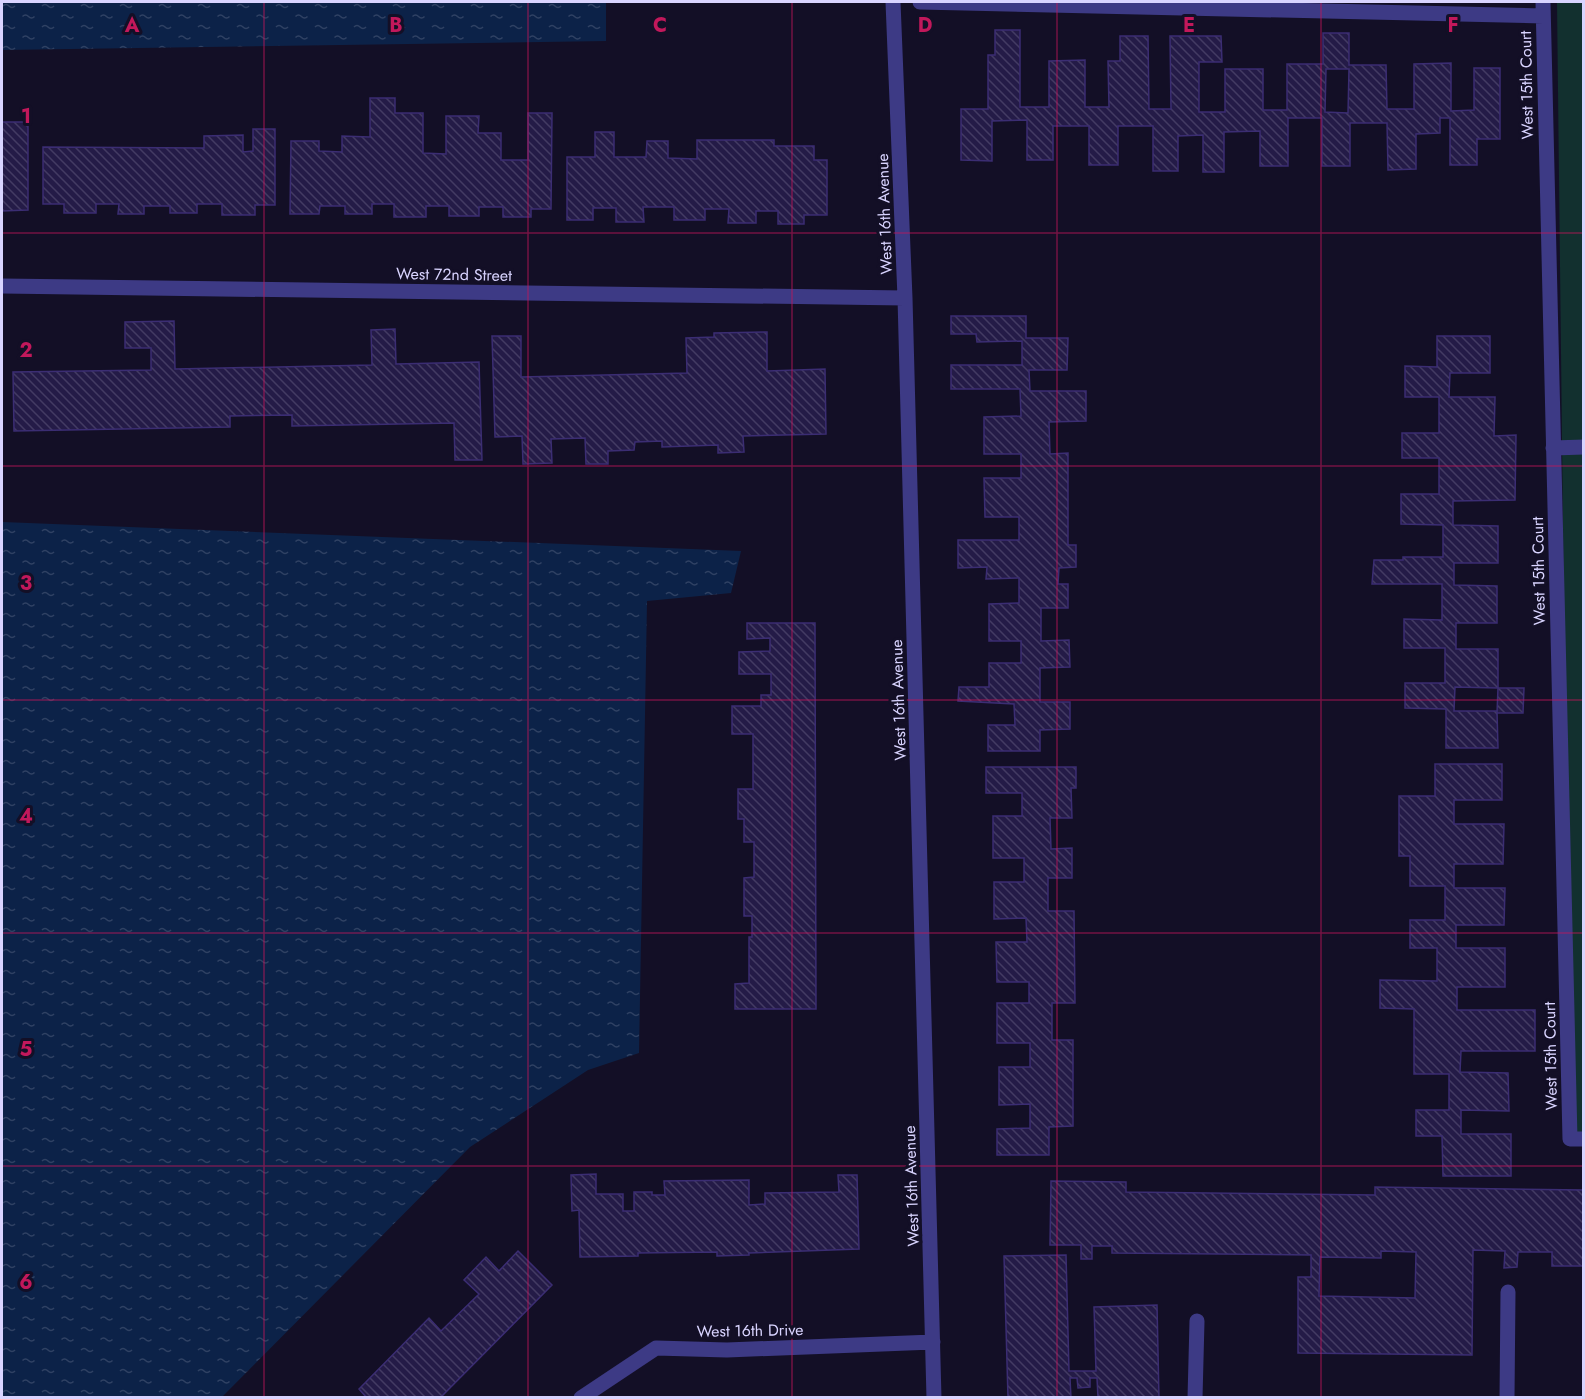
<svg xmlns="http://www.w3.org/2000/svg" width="1585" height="1399" viewBox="0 0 1585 1399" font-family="Jost,sans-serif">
<defs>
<pattern id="water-ripples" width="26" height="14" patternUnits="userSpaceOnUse" patternTransform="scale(1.5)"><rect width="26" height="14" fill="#0c2248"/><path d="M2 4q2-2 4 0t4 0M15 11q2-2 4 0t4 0" fill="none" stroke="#2f4163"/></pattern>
<pattern id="building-back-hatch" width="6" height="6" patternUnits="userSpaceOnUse" patternTransform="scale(1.5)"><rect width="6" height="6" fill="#241b47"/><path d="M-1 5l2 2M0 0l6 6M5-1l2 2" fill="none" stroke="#433b63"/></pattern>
</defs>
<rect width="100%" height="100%" fill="#130f26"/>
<!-- park -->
<path fill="#12302f" d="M1557,2H1584V1138L1570,1139Z"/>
<!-- water -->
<path fill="url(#water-ripples)" d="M2,2H606V41L2,50Z
M2,522L741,551L731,593L647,601L639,1053L588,1070L470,1147L222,1397H2Z"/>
<!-- building -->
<path fill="url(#building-back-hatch)" stroke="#3b2d73" stroke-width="1.5" fill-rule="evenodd" d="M995,30H1020V107H1049V61L1085,60V107H1109L1108,61H1120V36H1148L1149,109H1171L1170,36H1221L1222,62H1199V112H1225V69H1263V110H1287V64H1323V33H1349V65H1386L1387,109H1414V64L1451,63V111L1474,110V68H1500V139H1477V165H1450V118H1440V133L1416,134V169L1388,170L1387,123H1350V166H1322V118H1288V166H1260V131L1224,132V172H1203V135L1178,136V171H1153V126H1118V165H1089V126H1053V160H1027V120L992,121V161L961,160V109H988V55H995ZM1326,69H1349L1348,113L1325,112Z
M370,98H395V113H423V153L446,154V116H479L478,133H501V160H528V113H552L551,209H531V217H503V207H479V216H449V206H426V217H394V204H372V214H345V206H320L319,214H290L291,141H319V151L342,152V136L370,137Z
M2,122H28V210L2,211Z
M253,129H275V205H255V215H222V204H197V213H170V206H144V214H118L119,204H96V213H64V204H43V147L204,148V136L243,135V152L253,151Z
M595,132H614V157H646L647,141H668V158L697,159V140H774V146H814V160H827V215H804V224H778V211H756V223H728L729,209H705V220H674V207H643L644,222H616V208H593V220H567V157H595Z
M951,316H1026V338H1068L1067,370H1029L1030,391H1086V421L1049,422L1050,454L1068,453V545H1076V567L1059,568L1058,584H1068V608H1041V641L1069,640L1070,667L1040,668V702H1070V729L1040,730V751H988V725H1015L1014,704L958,701L959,687H989V663H1021V641H989V604L1019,603V578L986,579L987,567L958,568V540H1019V517H985L984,478H1021V454H984V417L1021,416L1020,389H951V365H1022V341L977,342L976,334H951Z
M174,321L175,369L372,365L371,330L395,329L396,364L479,362L482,460H455L454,423L292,426V415L230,416V427L14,431L13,372L151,370V348H125V322Z
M767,332V371L825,369L826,434L743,436L744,452L718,453V445L662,447V441L635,442L634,450L608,451V464H586L585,438L551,439L552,463L523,464L522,436L495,437L492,336H521V377L687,373L686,338L714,337V333Z
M1437,336H1490V373H1450L1449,397H1495L1494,436L1516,435L1515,500L1453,501V525L1498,526V563H1454V585L1497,586V623H1456V649H1498V688L1455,687L1454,711H1497L1498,748H1446V709L1405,708V683H1445V648H1404V619L1442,620V584H1372L1374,560H1403V557H1443V525L1401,524V494H1439V458H1402V433H1439V397H1405V366L1437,367Z
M747,623H815L816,1009H735V984L749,983V937H752V916H744V878L754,877V842H744V819H738V789H753V734H732V706H761V695H771V674H739V652L770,651V638L747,639Z
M1498,688H1524L1523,713H1497Z
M1435,764H1502V800H1454V824H1504L1503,864H1454V888H1505L1504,925H1456V948H1505V987H1457V1010H1535V1051H1461L1460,1072L1508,1073L1509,1111L1461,1110V1134H1511V1176H1443L1442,1136H1416V1110H1449V1074H1414V1009L1380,1008V980L1437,981V948H1410V920H1445V886H1410V856H1399V796H1435Z
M986,767H1076V788H1071L1072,818H1050L1051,849L1072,848V878H1048V911H1074L1075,1003H1052V1040H1073V1126L1049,1127V1155H997V1129L1030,1128V1104L999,1105V1067H1030V1043H997V1003H1029V982H997L996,942H1027L1026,918L994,919V882H1024V858H993V816H1022V793H986Z
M596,1174V1194H623V1211H634V1192H652V1195H665L664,1181L749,1180V1205L765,1204V1193L839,1192L838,1175H857L859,1249L749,1253V1255L717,1256V1252L638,1253V1256L580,1257L579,1210L572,1211L571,1175Z
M1051,1181L1126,1182V1192L1375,1195V1187L1584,1190V1266H1552V1252H1518L1517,1267L1504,1268L1505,1251L1473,1250L1472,1355L1298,1353V1277H1311V1255L1112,1253V1246H1092V1259H1081V1245H1050ZM1381,1251L1416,1252L1415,1298L1319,1296L1320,1257L1381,1258Z
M518,1251L552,1285L440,1398H367L359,1389L429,1318L441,1331L479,1294L464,1280L486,1257L499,1271Z
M1066,1255L1069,1371H1096L1094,1307L1157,1305L1159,1398H1098L1097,1378H1090V1387L1078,1388L1077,1378H1070L1071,1398H1008L1004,1256Z"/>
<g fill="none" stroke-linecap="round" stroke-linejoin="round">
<!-- minor -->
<path stroke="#3d3a85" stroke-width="15" d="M893,2L905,298L934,1398
M920,2L1543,16
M1543,2L1570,1139H1584
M2,286L905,298
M1553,448L1584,447
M581,1398L656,1348L727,1350L933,1342
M1195,1398L1197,1321
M1507,1398L1508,1292"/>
</g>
<!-- grid -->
<path fill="none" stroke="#c2185b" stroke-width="1.5" stroke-opacity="0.55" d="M264,2V1398M528,2V1398M792,2V1398M1057,2V1398M1321,2V1398M2,233H1584M2,466H1584M2,700H1584M2,933H1584M2,1166H1584"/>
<g text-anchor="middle" stroke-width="6" stroke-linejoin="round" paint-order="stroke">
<!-- street labels -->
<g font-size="16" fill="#d9d4ff" stroke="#130f26">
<text transform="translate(1526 85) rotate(-91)" y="6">West 15th Court</text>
<text transform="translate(884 214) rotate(-92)" y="6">West 16th Avenue</text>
<text transform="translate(454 274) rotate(1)" y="6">West 72nd Street</text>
<text transform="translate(1538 571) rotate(-91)" y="6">West 15th Court</text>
<text transform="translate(898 700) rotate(-92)" y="6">West 16th Avenue</text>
<text transform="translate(1550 1056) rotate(-91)" y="6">West 15th Court</text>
<text transform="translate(911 1186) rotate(-92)" y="6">West 16th Avenue</text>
<text transform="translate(750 1330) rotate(-1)" y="6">West 16th Drive</text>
</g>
</g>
<g font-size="20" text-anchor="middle" font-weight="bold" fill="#c2185b" stroke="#130f26" stroke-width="6" stroke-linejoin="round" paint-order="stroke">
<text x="132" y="32">A</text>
<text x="396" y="32">B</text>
<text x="660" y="32">C</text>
<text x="925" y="32">D</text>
<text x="1189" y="32">E</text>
<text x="1453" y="32">F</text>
<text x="26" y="123">1</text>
<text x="26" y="357">2</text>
<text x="26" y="590">3</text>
<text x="26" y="823">4</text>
<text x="26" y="1056">5</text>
<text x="26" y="1289">6</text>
</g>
<!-- border -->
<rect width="1585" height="1399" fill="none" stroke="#d9d4ff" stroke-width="6"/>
</svg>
